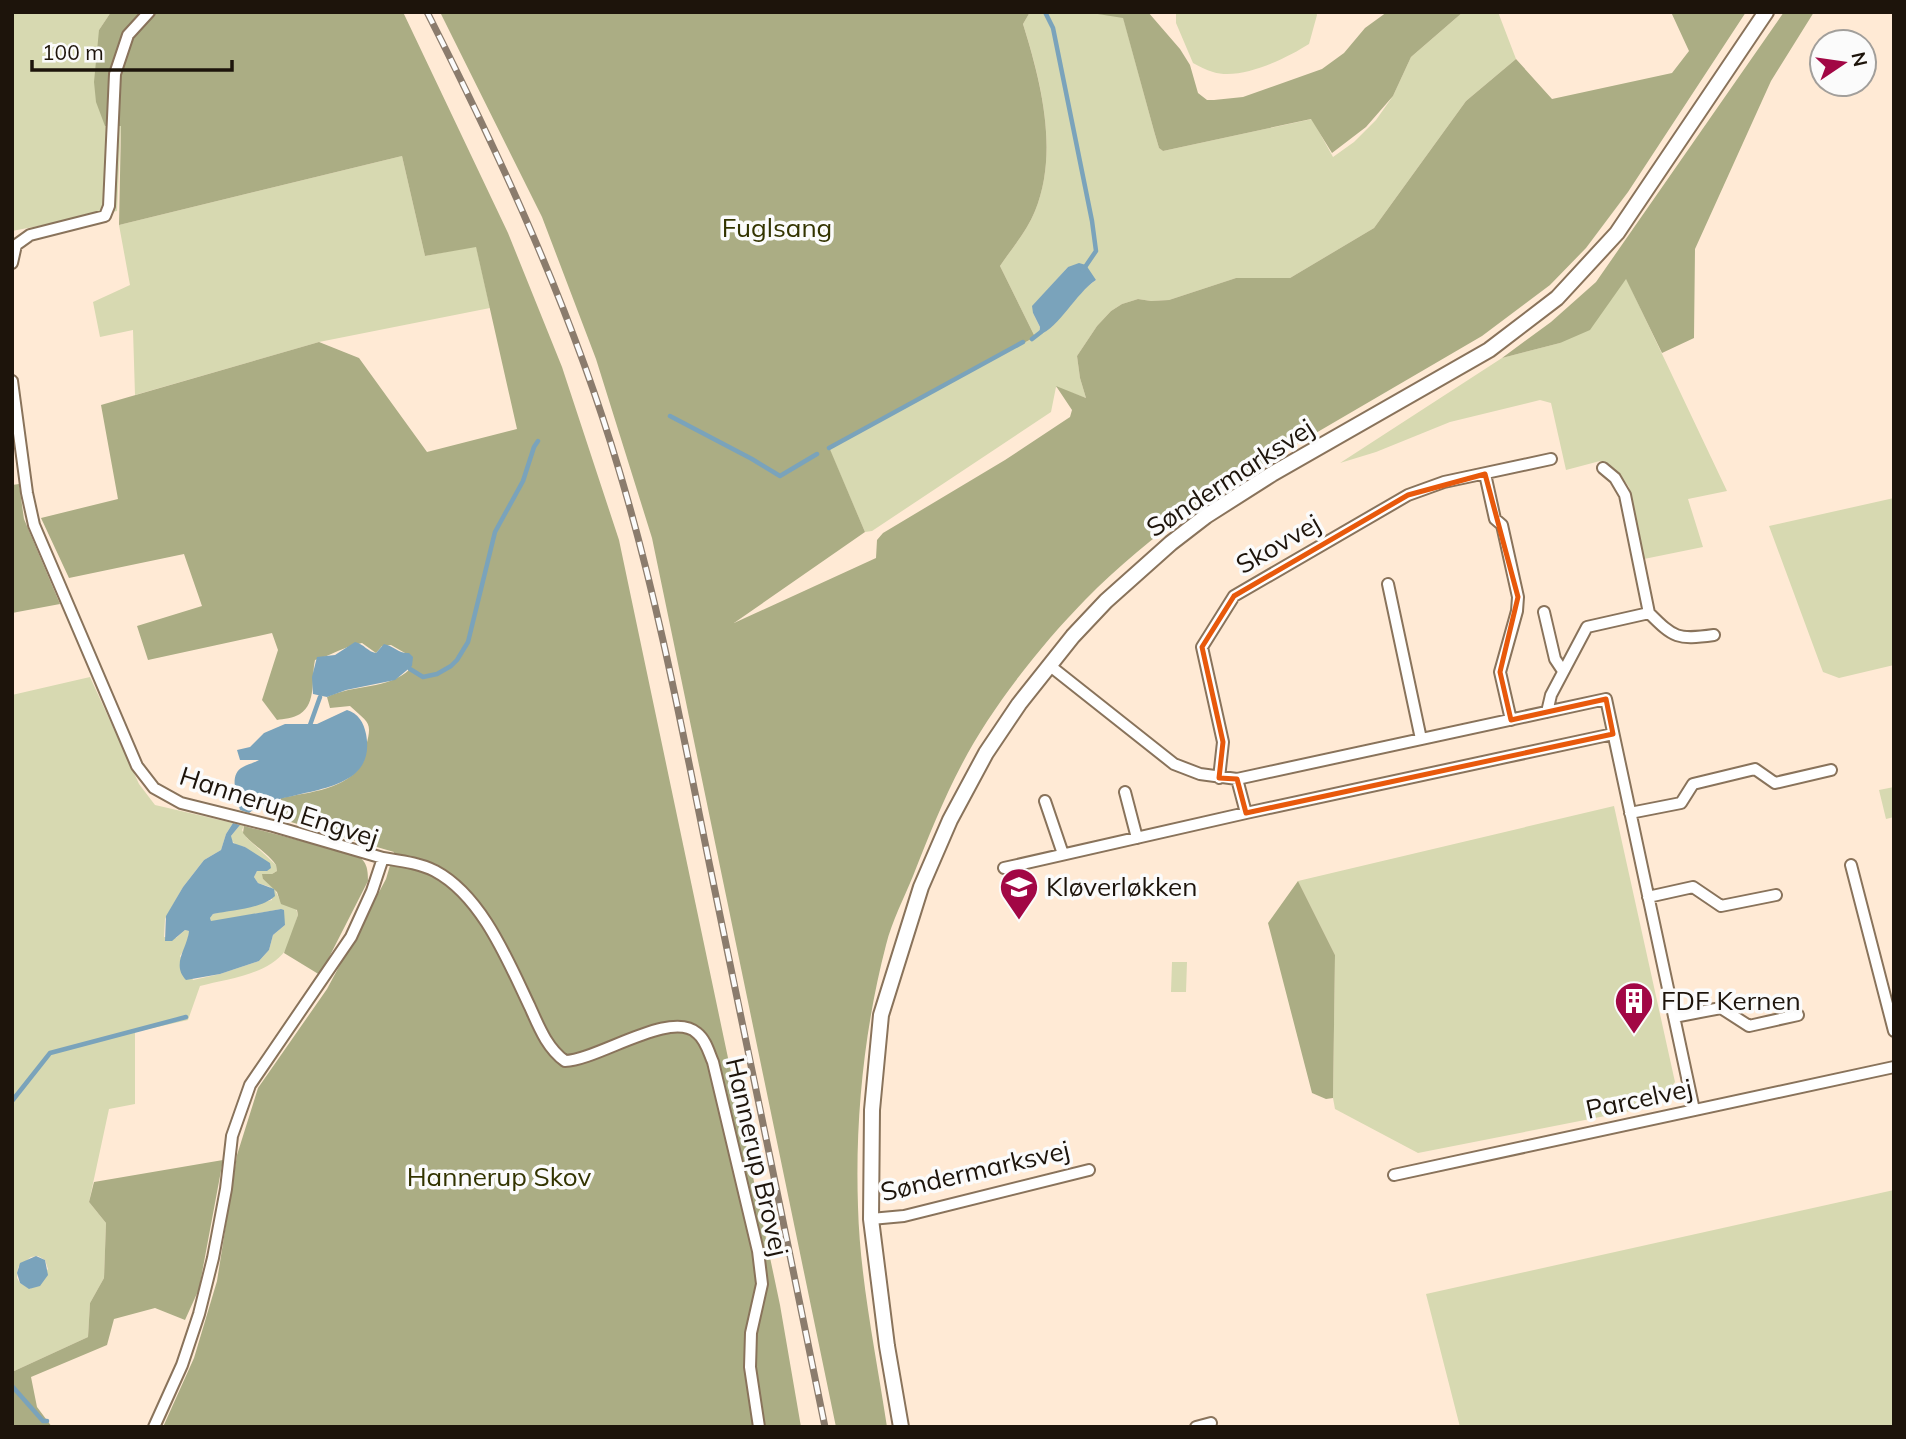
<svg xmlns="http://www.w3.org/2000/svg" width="1906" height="1439" viewBox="0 0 1906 1439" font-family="Mulish,sans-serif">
<rect width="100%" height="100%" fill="#ffead5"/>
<!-- green -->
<path fill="#d7d9b1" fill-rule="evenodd" d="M12,12H111L99,30L121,126L117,211L12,231Z
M1030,12H1085L1123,17L1154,131L1159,148L1163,151L1312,119L1333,157L1354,142L1376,120L1393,96L1411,57L1463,12H1498L1516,59L1466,101L1374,228L1290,278H1236L1169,300L1151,301L1138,299L1122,304L1111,311L1097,326L1077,356L1080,378L1086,398L1056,387L1051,412L872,531L865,532L829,448L1035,337L1000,266C1012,248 1027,231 1035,211C1059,152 1041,81 1023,24ZM1068,267L1096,280C1074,295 1062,319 1039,334L1040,327L1033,313V306Z
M1176,12H1316L1317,15L1309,44C1287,58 1241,81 1213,72C1206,70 1199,66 1193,63L1176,23Z
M402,156L425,256L476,246L490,308L319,342L135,395L133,330L100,337L93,302L130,285L119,225Z
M1626,278L1727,491L1688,499L1703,547L1644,559L1629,487L1619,473L1600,461L1566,470L1551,403L1540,400L1450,422L1376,452L1340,463L1502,358L1560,343Z
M1894,498V665L1839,678L1823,672L1769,526Z
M90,677L139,784L155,805L233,823L226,834L221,850L204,860L183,887L165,919L164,937L176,938L185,930L189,931L187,945L180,956L193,980L220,974L259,961L269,950L273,935L285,925L281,909L211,922L210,918L213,914L272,900L270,887L258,883L254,877L257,871H267L245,847L236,845L231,840V836L240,825L244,826L242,830L247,838L276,865L277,871L272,874H263V879L274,888L280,900L296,909L298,915C294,926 292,941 285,951C267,975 227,979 200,986L188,1020L135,1032V1104L109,1109L89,1202L106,1223L104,1278L90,1303L88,1337L12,1372V695ZM38,1256L45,1260L48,1269L30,1289L20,1283L17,1278L18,1267L31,1257Z
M1894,787V817L1886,819L1879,790Z
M1614,806L1675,1082L1656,1106L1418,1153L1335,1109L1333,1098L1335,955L1298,881Z
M1172,962H1187L1186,992H1171Z
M1894,1190V1427H1460L1426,1294Z"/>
<!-- forest -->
<path fill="#abad84" d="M111,12H403L508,233L562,367L619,540L780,1305L801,1427H163L194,1358L217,1281L237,1155L258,1088L327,989L386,879L394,852L277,818L281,798C309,792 348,790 363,762C366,757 365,752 366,746C373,721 368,723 350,706L330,708L327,697C354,684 388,690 410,669L405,653L391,645L382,646L376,653L362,643C345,646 332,655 315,660C311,678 317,703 300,714C294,718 283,719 277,720L262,700L278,650L272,633L148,660L137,626L202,606L184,554L69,578L41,518L118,499L101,405L319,342L359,358L427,452L517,429L476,247L425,256L402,156L119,225L121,126H105L96,102L94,82L99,30Z
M440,12H1030L1023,24C1041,82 1059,152 1035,211C1027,231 1012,248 1000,266L1035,337L829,447L865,532L734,623L876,558L877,540L883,533L1005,460L1070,417L1072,410L1056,386L1086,398L1080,378L1077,356L1097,326L1111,311L1122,304L1138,299L1151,301L1169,300L1236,278H1290L1374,228L1466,101L1516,59L1552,99L1672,73L1689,51L1671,12H1746L1628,192L1586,248L1550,285L1482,336L1206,497C1164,530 1122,562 1085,600C1041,645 991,708 962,764C943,800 928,838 913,876C904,898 892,921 886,945C864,1030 855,1119 858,1207C860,1280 876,1354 887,1427H836L652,538L596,359L542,217Z
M1085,12H1148L1180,49L1190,65L1198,93L1207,100H1214L1243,97L1322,69L1344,53L1365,28L1387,12H1463L1411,57L1393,96L1366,127L1332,153L1311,119L1163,151L1159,148L1154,131L1123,18Z
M1784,12H1814L1771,81L1695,249L1694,338L1662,353L1626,279L1590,330L1560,343L1502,358L1551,322L1596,282Z
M19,484L24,519L60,604L12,613V485Z
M244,826L355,855C367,860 368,869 368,881L320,975L284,953L298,915L297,910L281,904L277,892L263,879L262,874H272L277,871L276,865C267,852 252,845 243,833Z
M1298,881L1335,955L1333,1098L1326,1099L1312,1093L1268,923Z
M223,1160L199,1289L185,1320L155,1308L114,1319L107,1345L31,1377L37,1407L52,1427H12V1372L88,1337L90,1303L104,1278L106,1223L89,1202L94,1182Z"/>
<!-- water -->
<path fill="#7aa3bb" d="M1079,263L1086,265L1096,280C1075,294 1060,327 1039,335L1040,327L1033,313L1032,306L1068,267Z
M355,642C364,644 368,652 376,653L384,644C394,646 399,654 409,653L413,657L412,666L395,680L346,690L327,697L313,694L312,677L317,657L335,655Z
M347,710C358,713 364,723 366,734C379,801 282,785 249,813L240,810C237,797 228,774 243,767C248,764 254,763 259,760H240L237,750L250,747L264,733L285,724H317Z
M233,823L240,825L231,836L233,843L245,847L270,863L271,868L267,871H257L254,877L258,883L274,889L275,896C261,909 232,910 213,914L210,918L211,921L281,909L284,910L285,925L273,935L269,950L259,961L220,974L186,980C171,964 187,949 189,931L185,930L172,941H165L166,916L183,887L204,860L221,850L226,834Z
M36,1256L45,1260L48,1275L40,1286L29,1289L20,1283L17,1273L20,1263Z"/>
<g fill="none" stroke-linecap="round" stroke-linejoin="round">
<!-- stream -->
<path stroke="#7aa3bb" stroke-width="4.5" d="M1045,12L1053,28L1092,221L1096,251L1083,270
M1032,339L1041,332
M670,416L752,459L780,476L817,454
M829,448L1023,342
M410,669L423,677L437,674L451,666L457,660L468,642L495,532L523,481L534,447L538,441
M310,725L320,697
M12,1101L50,1053L186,1017
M12,1386L43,1421H47"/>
<!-- minor casing -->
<g stroke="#89735b" stroke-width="14">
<path id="minor" d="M12,263L16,245L30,235L105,216L109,206L115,74L128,35L149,12
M12,381L27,493L34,525L137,766L154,788L181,803L273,826L383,858L372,891L351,937L250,1085L232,1136L226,1189L213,1258L199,1314L182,1365L154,1427
M1603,468L1615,478L1625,495L1649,613
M1485,474L1495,519L1502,525L1518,597L1517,611L1500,672L1511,720
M1388,584L1421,739
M1544,612L1555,659L1563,671
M1049,665L1174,764L1200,774L1237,779L1606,699L1694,1110
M1547,712L1551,695L1587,627L1649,613C1674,638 1677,640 1714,635
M1219,778L1223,742L1202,647L1234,596L1408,495L1444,482L1551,459
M1125,792L1137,838
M1045,801L1063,854
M1246,813L1613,734
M1630,813L1681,803L1693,784L1755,769L1775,783L1831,770
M383,858C401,861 419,863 435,871C482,896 508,961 530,1007C539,1027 547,1048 565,1061C598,1060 671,1009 697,1033C706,1040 709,1053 713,1062L758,1251L762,1284L751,1333L750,1367L759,1427
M1851,865L1894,1031
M1004,868L1246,813L1237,779
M1648,897L1693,887L1721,906L1776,895
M1674,1017L1721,1008L1749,1026L1798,1015
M1394,1175L1894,1067
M871,1219L904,1216L1089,1170
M1196,1427L1211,1423"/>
</g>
<!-- tertiary casing -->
<g stroke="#89735b" stroke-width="18">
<path id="tertiary" d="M901,1427L887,1346L871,1219L872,1110L881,1015L921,887L950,820L986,753L1019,704L1073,636L1106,601L1171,543L1206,516L1272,474L1489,350L1557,298L1617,233L1766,12"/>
</g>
<!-- minor -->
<use href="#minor" stroke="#fff" stroke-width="10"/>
<!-- tertiary -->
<use href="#tertiary" stroke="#fff" stroke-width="14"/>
<!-- rail casing -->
<g stroke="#8b7c6d" stroke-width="7">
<path id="rail" d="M427,12C502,160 572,311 619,470C658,600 683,734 710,867C749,1054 787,1240 825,1427"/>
</g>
<!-- rail -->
<use href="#rail" stroke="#fbfbfb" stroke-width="4.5" stroke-dasharray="13" stroke-linecap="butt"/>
</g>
<!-- marked area -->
<path fill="none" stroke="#e8590c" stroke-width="5" stroke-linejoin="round" d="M1485,474L1518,597L1500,672L1511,720L1606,699L1613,734L1246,813L1237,779L1219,778L1223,742L1202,647L1234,596L1408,495Z"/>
<!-- icons -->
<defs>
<g id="school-pin" transform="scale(2.0125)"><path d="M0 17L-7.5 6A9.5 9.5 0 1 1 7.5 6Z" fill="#a20745" stroke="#fbfbfb"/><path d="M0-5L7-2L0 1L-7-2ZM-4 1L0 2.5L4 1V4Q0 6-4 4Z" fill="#fff"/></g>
<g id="building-pin" transform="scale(2.0125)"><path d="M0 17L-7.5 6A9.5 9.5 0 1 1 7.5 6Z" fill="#a20745" stroke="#fbfbfb"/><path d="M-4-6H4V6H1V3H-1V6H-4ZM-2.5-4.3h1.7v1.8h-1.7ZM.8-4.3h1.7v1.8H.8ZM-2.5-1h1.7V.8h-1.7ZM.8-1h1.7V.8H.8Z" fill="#fff"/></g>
</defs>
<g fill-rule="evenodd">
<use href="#school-pin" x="1019" y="887"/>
<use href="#building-pin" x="1634" y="1001"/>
</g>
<g text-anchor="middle" stroke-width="7" stroke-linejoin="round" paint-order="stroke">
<!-- park labels -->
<g font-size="26" fill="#333400" stroke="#fbfbfb">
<text x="777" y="237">Fuglsang</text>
<text x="499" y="1186">Hannerup Skov</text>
</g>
<!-- street labels -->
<g font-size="26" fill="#1d140b" stroke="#fbfbfb">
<text transform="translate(1230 478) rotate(-33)" y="9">Søndermarksvej</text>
<text transform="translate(1278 544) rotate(-30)" y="9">Skovvej</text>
<text transform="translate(279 807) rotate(18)" y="9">Hannerup Engvej</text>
<text transform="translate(1639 1099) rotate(-12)" y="9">Parcelvej</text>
<text transform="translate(757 1157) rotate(77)" y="9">Hannerup Brovej</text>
<text transform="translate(975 1171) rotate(-13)" y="9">Søndermarksvej</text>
</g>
<!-- poi labels -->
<g font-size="26" fill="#1d140b" stroke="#fbfbfb" text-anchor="start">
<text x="1046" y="896">Kløverløkken</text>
<text x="1661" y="1010">FDF Kernen</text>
</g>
</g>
<!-- border -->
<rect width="1906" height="1439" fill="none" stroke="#1d140b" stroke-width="28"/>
<!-- north arrow -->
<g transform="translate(1843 63) rotate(77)"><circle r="33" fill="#fbfbfb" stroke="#a29f9b" stroke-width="2"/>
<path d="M0-5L12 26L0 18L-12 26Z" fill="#a20745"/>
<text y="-10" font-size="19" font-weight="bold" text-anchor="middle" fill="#1d140b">N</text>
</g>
<!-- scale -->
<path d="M32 60v10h200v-10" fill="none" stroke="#1d140b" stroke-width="3.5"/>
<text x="42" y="60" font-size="21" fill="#1d140b" stroke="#fbfbfb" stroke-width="5" paint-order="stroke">100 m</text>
</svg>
